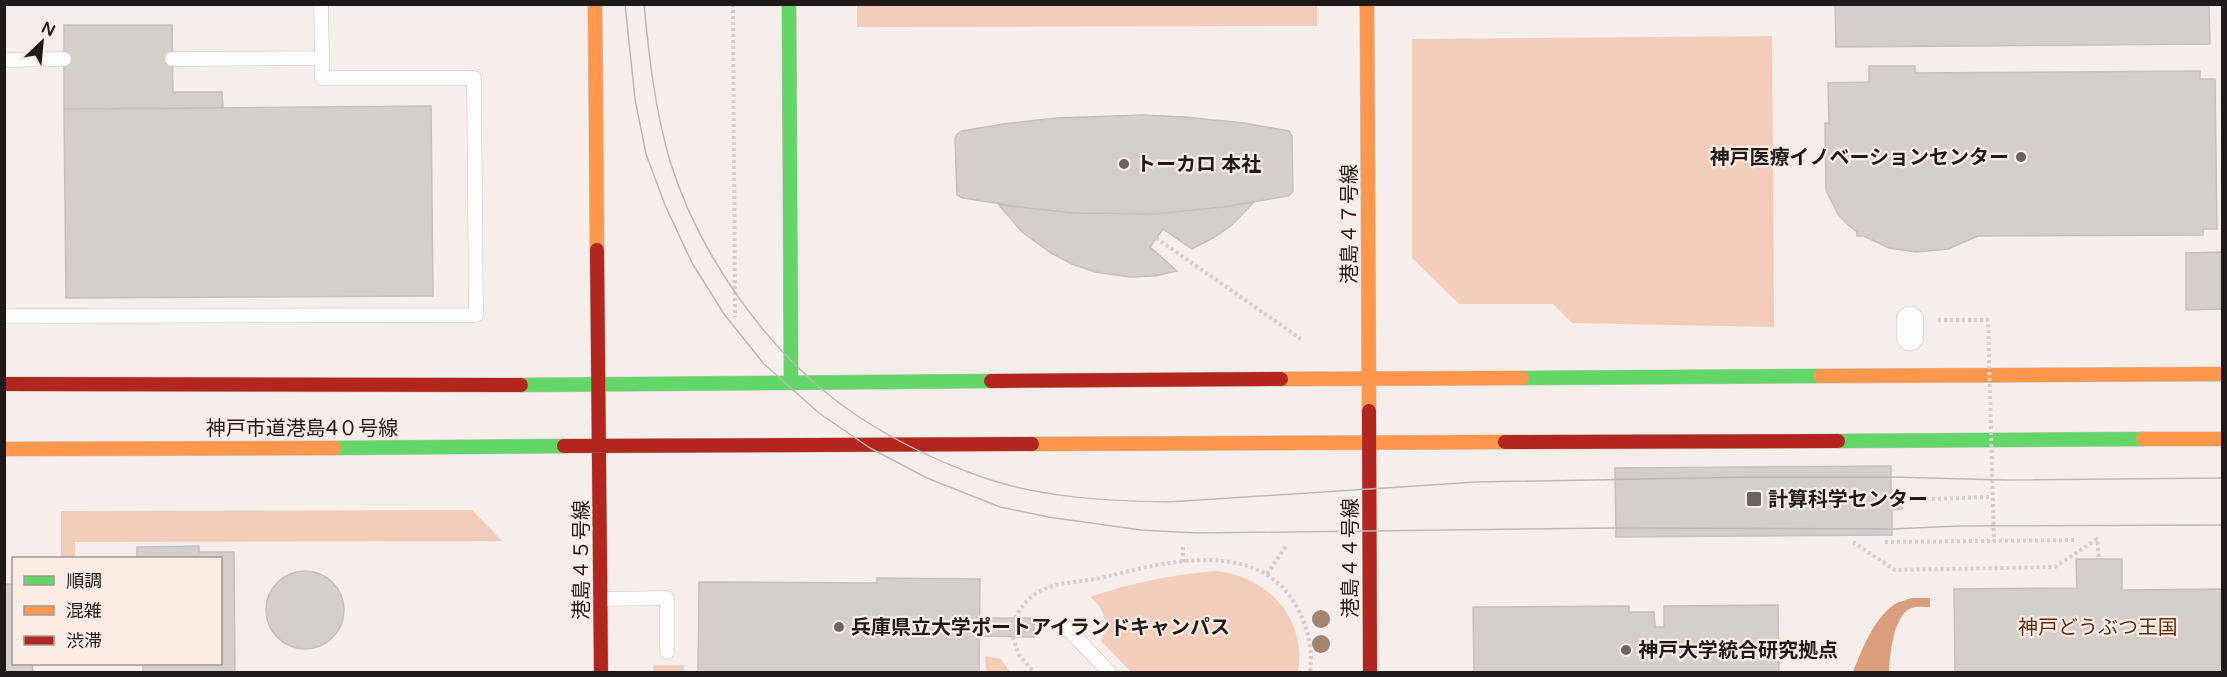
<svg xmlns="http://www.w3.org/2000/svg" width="2227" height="677" viewBox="0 0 2227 677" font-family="'Varela Round','Noto Sans JP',sans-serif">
<rect width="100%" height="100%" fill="#f6eeea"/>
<!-- green -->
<path fill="#f3cdb9" d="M1317,4V26L857,27V4Z
M1772,36L1774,327L1572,323L1553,304H1459L1412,258V39Z
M472,510L502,541L75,542V558H61V511Z
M1214,571C1267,575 1307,618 1298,672H1131L1101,641C1109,623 1105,609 1090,597C1131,583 1171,575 1214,571Z
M985,656L1001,659L1010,672H986Z
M653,665H684V671L690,672H653Z"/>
<!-- water -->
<path fill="#da9e7d" d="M1912,598H1930V607C1924,607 1917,606 1911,608C1893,616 1890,655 1889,672H1853C1862,650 1873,619 1895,604C1900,601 1907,600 1912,598Z"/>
<!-- building -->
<path fill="#d5cfcc" stroke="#c6c0bd" stroke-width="1.5" d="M1835,4H2209L2210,44L1836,47Z
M64,25H172L173,92H222L223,108L64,109Z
M1869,66H1915V73L2200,71V79H2215L2217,229H2203V235L1978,236L1948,249L1916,252L1889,248L1864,236H1857V232L1847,224L1838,214L1826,190L1825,123H1829L1828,83L1869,82Z
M431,106L433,296L66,298L64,109Z
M1143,115L1184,117L1244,123L1289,131L1292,136L1293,192L1288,196L1223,207L1154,214L1074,213L1028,208L963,198L957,195L955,139L957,134L962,131L1003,124L1056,118Z
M1254,202L1232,225L1213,238L1192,249L1163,229L1150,247L1177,271L1154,276L1130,277L1095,272L1072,264L1051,253L1022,232L999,205L1074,213L1154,214L1223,207Z
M2222,252V309L2186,310V253Z
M1891,466V491H1902V509L1892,510V535L1616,537L1615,468Z
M199,546V552H234L235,672H143V664H220V558H137V547Z
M2076,559H2122V590L2222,589V672H1955L1954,589L2077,588Z
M266 610a39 39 0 1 1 78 0a39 39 0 1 1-78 0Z
M877,578L980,579L979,672H698L699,582L877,583Z
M4,584H14V664H32L33,672H4Z
M1778,605L1779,672H1474L1473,607L1629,606V612H1654L1655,627H1664V606Z
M980,618H1034V637L980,636Z"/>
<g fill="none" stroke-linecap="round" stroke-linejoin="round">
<!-- lane casing -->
<g stroke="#c8c2bf" stroke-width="15">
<path id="lane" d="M321,4L322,58
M4,60L64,59
M4,316L476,315L474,78H322V58L172,59
M600,599L667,598V652
M1067,628L1109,672"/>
</g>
<!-- street casing -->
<g stroke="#c8c2bf" stroke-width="28">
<path id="street" d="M1910,337V320"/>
</g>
<!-- fast casing -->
<g stroke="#c8c2bf" stroke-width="15">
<path id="fast" d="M789,4L791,382
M1522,378L1820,376
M521,385L991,381
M1838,441L2143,439
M334,448L564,446"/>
</g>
<!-- slow casing -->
<g stroke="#c8c2bf" stroke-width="15">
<path id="slow" d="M595,4L597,250
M1367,4L1369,411
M1820,376L2222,374
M1281,379L1522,378
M2143,439H2222
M1032,444L1505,442
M4,449L334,448"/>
</g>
<!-- jam casing -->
<g stroke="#c8c2bf" stroke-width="15">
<path id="jam" d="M597,250L601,672
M991,381L1281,379
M4,384L521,385
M1369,411L1370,672
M1505,442L1838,441
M564,446L1032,444"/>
</g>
<!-- path -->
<path stroke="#d2cfcd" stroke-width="4" stroke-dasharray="3 3" stroke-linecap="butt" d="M733,4L735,317
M1156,238L1301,339
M1938,320H1980
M1902,500L1992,497
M1853,542L1895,570L2055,567L2097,539L2099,559
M1885,542L2075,540
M1183,562V545
M1267,574L1286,546
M1015,618C1037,577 1067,586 1105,577C1167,561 1259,538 1297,607C1308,628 1313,649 1310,672
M1013,637L1019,655L1034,672"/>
<!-- lane -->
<use href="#lane" stroke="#fefcfc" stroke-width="14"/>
<!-- street -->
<use href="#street" stroke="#fefcfc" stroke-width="27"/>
<!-- fast -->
<use href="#fast" stroke="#63d668" stroke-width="14"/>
<!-- slow -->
<use href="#slow" stroke="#ff974d" stroke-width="14"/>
<!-- jam -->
<use href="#jam" stroke="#b3261e" stroke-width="14"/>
<!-- tram -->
<path stroke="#bbb9b8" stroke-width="1.5" d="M625,4L635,99L646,154L665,205L692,263L724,314L764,364L819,413L870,448L927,478L1000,507L1048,517L1141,530L1197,533L1616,528L1893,529L1958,526L2222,525
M644,4C649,57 655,110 670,161C699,255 767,351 846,408C884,435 928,457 971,473C1032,497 1103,501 1168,502L1476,482L1753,477H1891L2006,480L2222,478"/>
<!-- path-bridge -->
<path stroke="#d2cfcd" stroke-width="4" stroke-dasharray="3 3" stroke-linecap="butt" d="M1980,320H1988L1994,541"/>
</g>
<!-- trees -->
<g fill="#a5846f">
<circle cx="1321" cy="619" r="9"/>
<circle cx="1321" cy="644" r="9"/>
</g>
<!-- markers -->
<g fill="#6a6462" stroke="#fbece5" stroke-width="2">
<circle cx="2021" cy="157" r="6"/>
<circle cx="1124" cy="164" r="6"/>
<rect x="1746" y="491" width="16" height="16" rx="3"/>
<circle cx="839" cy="627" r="6"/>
<circle cx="1626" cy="650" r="6"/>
</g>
<g text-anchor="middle" stroke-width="4.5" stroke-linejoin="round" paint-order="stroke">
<!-- poi labels -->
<g font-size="20" font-weight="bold" fill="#1f1a18" stroke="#fbece5" text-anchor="start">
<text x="2009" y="164" text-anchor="end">神戸医療イノベーションセンター</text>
<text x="1136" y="171">トーカロ 本社</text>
<text x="1768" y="506">計算科学センター</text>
<text x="851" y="634">兵庫県立大学ポートアイランドキャンパス</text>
<text x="1638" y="657">神戸大学統合研究拠点</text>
</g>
<!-- street labels -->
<g font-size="20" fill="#1f1a18" stroke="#fbece5">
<text transform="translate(1349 224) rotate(-90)" y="7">港島４７号線</text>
<text x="302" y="435">神戸市道港島4０号線</text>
<text transform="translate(1350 558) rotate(-90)" y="7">港島４４号線</text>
<text transform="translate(581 560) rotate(-90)" y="7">港島４５号線</text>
</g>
<!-- park labels -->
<g font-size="20" fill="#632d0a" stroke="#fbece5">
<text x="2098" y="634">神戸どうぶつ王国</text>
</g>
</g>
<!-- border -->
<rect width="2227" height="677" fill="none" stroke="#1f1a18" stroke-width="12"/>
<!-- legend -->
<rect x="12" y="557" width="210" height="108" fill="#fbece5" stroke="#a39893" stroke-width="1.5"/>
<rect x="24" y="576" width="30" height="9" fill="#63d668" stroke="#a39893" stroke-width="1.5"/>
<text x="66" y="587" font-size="18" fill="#1f1a18">順調</text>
<rect x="24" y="606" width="30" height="9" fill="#ff974d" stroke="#a39893" stroke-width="1.5"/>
<text x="66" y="617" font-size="18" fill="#1f1a18">混雑</text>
<rect x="24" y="636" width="30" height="9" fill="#b3261e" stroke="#a39893" stroke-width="1.5"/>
<text x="66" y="647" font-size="18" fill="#1f1a18">渋滞</text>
<!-- north arrow -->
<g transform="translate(42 42) rotate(26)" stroke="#fbece5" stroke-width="4.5" paint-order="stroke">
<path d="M0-4.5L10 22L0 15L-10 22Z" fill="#1f1a18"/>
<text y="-9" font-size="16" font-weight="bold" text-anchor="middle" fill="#1f1a18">N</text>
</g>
</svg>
